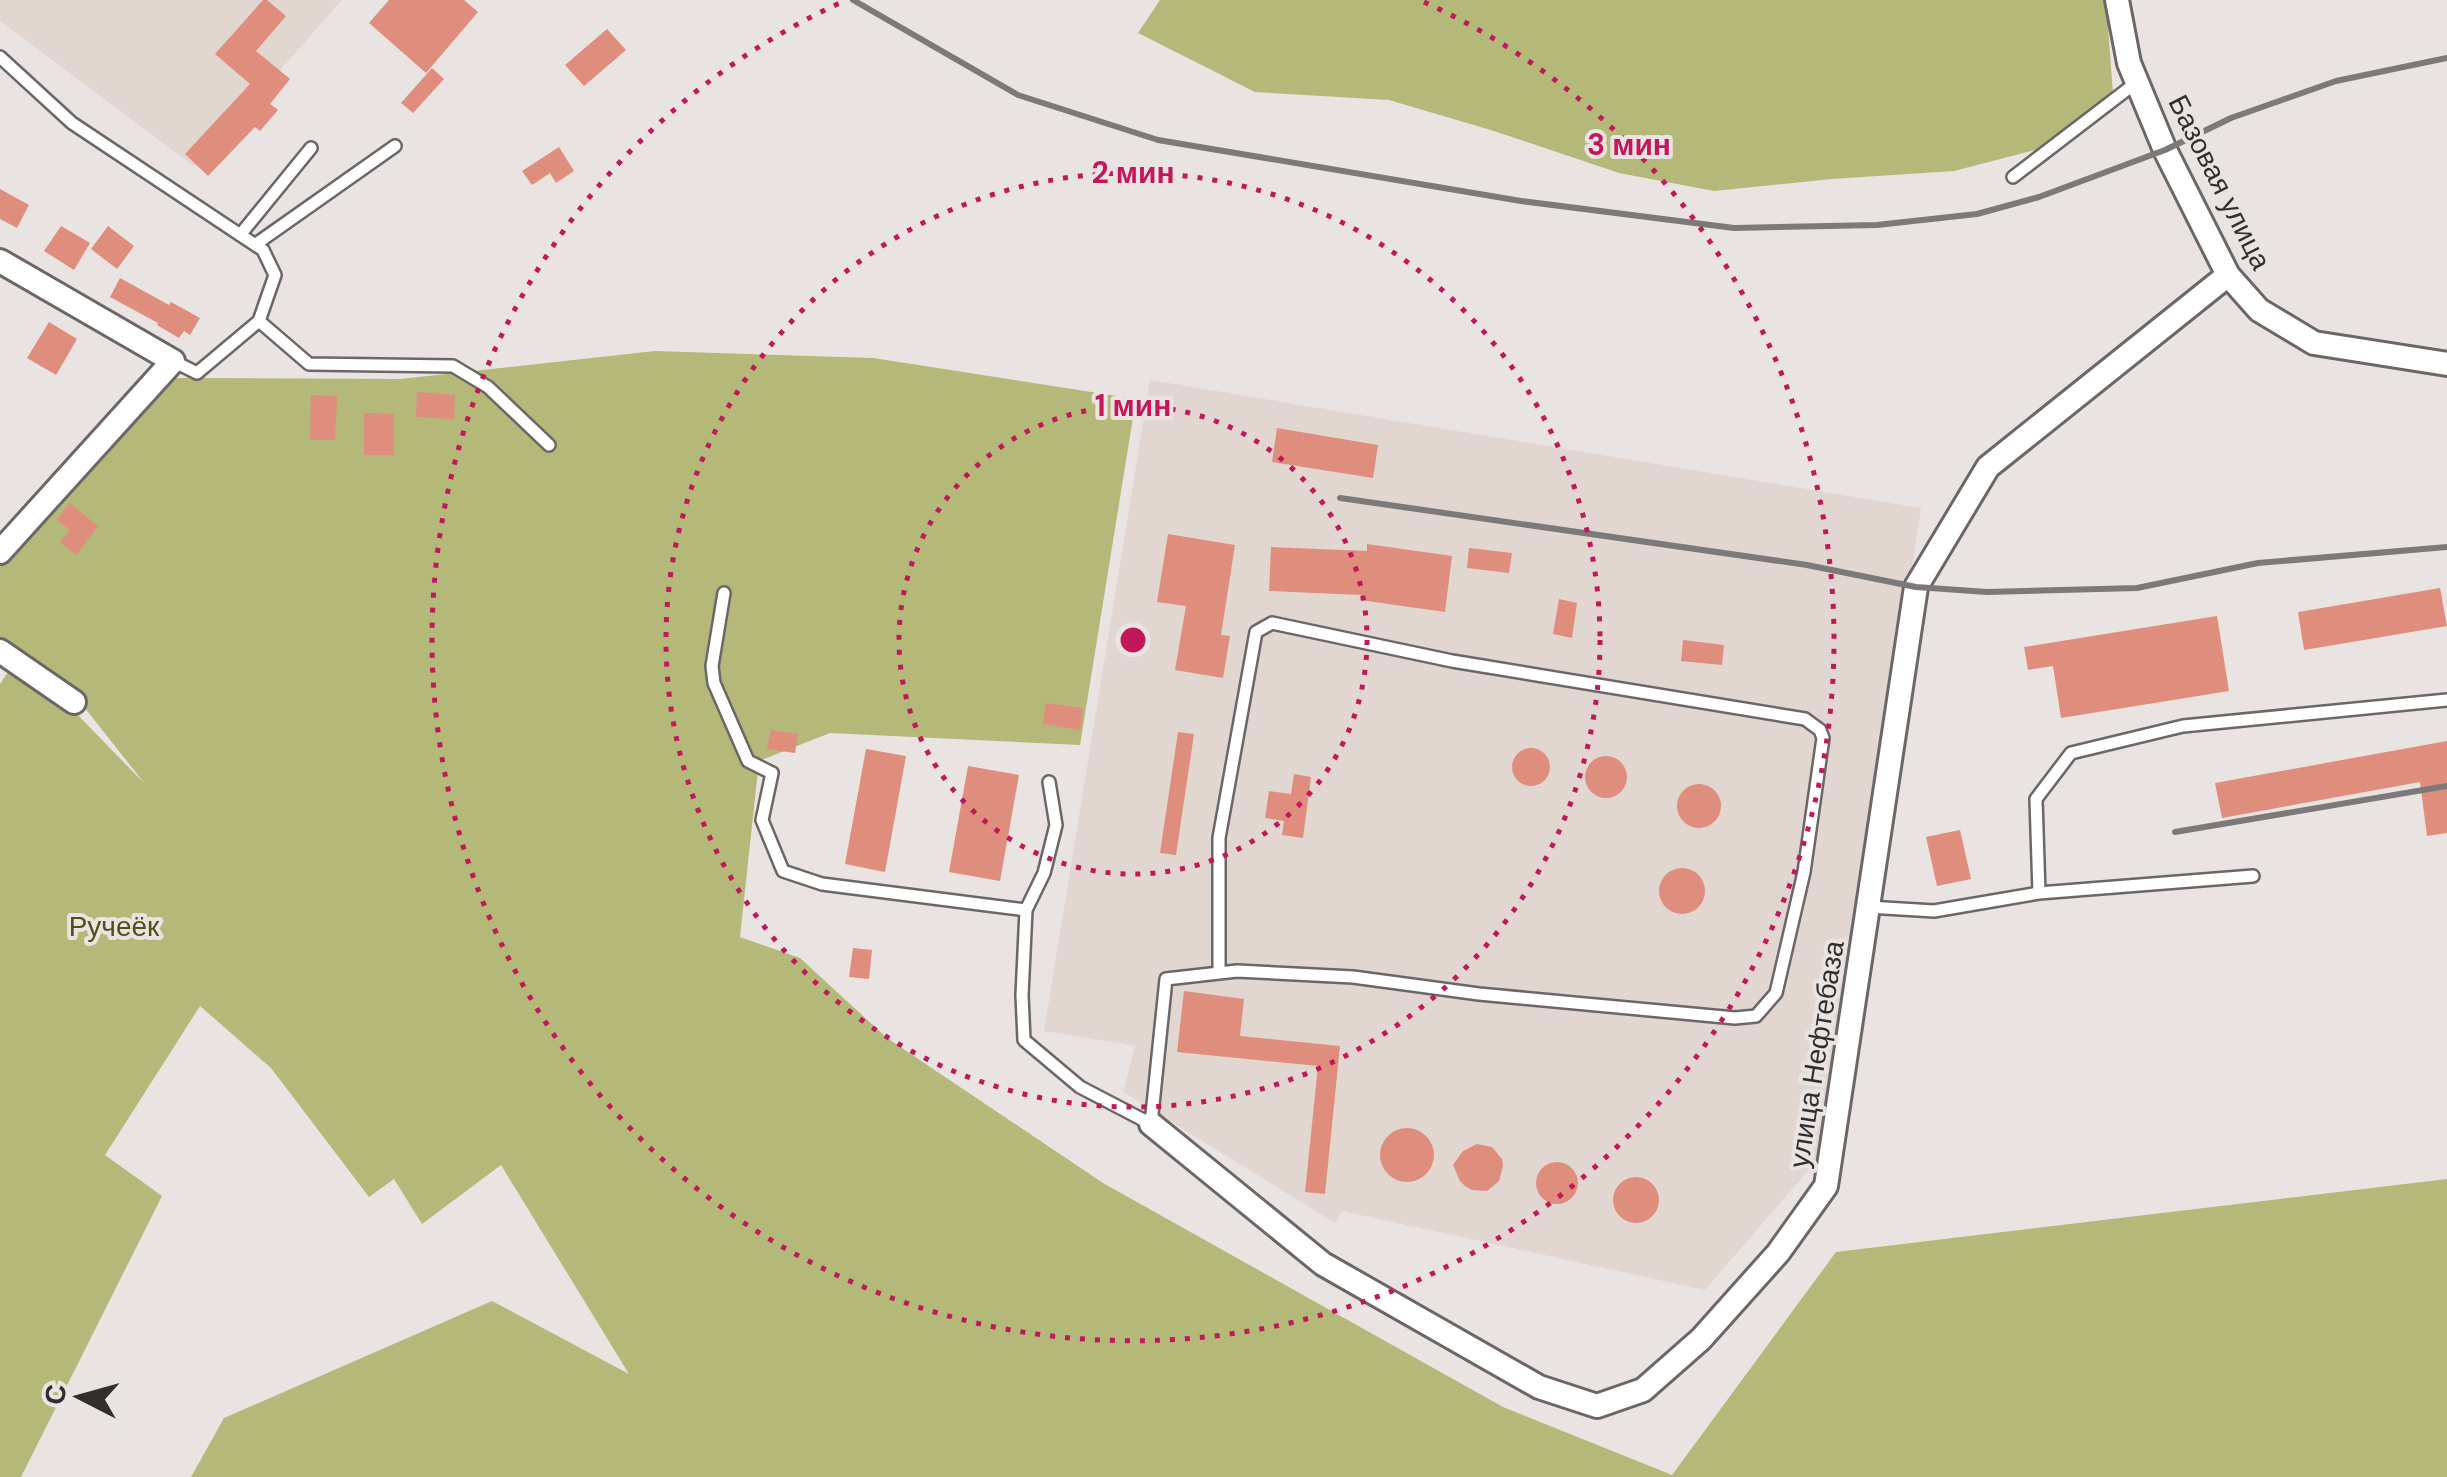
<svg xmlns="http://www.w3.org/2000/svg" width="2447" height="1477" viewBox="0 0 2447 1477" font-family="'DM Sans',sans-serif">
<rect width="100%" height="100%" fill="#e9e4e2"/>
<!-- built -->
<path fill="#e2d6d1" d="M0,0H342L195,167L0,21Z
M1150,380L1921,508L1825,1151L1705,1290L1342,1211L1335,1223L1123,1092L1135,1046L1044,1031Z"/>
<!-- green -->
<path fill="#b4b879" d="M1160,0H2106L2114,107L2074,140L1954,171L1832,179L1714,191L1619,173L1494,131L1389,100L1255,92L1138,33Z
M655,351L873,358L1136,399L1080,745L830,733L759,761L740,937L800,958L887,1038L1103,1183L1503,1407L1672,1475L1836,1252L2447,1179V1477H191L224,1418L492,1301L629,1374L501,1165L422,1224L394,1179L369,1197L271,1068L200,1006L105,1155L162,1196L21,1477H0V684L10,669L70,707L145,784L77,698L0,642V563L150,400L176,378L400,379Z"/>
<!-- building -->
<path fill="#df8d7c" d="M263,0H267L286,16L256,51L290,79L270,104L278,110L260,131L255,127L208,176L185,154L250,84L215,54Z
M389,0H464L478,12L426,73L369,23Z
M607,29L626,50L584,86L565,65Z
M432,68L444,79L413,113L401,103Z
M559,147L574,171L556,183L550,173L532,185L522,171Z
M0,189L29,205L17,228L0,219Z
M61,226L90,243L74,270L44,251Z
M108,226L134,246L117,269L91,249Z
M120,278L169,305L171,302L200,318L190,335L184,331L179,338L157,325L158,323L110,297Z
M49,322L77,339L56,375L27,358Z
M417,392L455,395L454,419L416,417Z
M311,395L337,396L335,440H310Z
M364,413L394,414V455H364Z
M1277,428L1378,445L1373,478L1272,462Z
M69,503L98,526L76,555L60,542L70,530L57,520Z
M1168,534L1235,545L1221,635L1230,636L1223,678L1175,670L1186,606L1157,602Z
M1367,544L1452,556L1445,612L1360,600L1361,595L1269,591L1271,547L1367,551Z
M1469,548L1512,553L1509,573L1467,568Z
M2440,588L2447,626L2304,650L2298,612Z
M1559,599L1577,603L1572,638L1553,634Z
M2217,616L2229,691L2061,718L2053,666L2028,670L2024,647Z
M1683,640L1724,645L1722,665L1681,661Z
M1046,703L1083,708L1080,730L1043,724Z
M771,730L798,734L795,753L767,749Z
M1178,732L1194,734L1176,855L1160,853Z
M2447,741V833L2427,836L2420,782L2222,818L2215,783Z
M1512 767a19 19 0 1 1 38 0a19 19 0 1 1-38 0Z
M866,749L906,756L885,872L845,864Z
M1585 777a21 21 0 1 1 42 0a21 21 0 1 1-42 0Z
M968,766L1019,775L1000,881L949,872Z
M1294,774L1311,777L1303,838L1282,835L1284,821L1265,818L1269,791L1291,794Z
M1677 806a22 22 0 1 1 44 0a22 22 0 1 1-44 0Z
M1960,830L1971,879L1937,886L1926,837Z
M1659 891a23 23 0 1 1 46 0a23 23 0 1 1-46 0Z
M853,948L872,950L869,979L849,977Z
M1184,991L1244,999L1240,1036L1340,1046L1325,1194L1305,1192L1318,1066L1177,1052Z
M1380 1155a27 27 0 1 1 54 0a27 27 0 1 1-54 0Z
M1477,1144L1492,1147L1502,1159L1503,1166L1499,1181L1487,1191L1472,1190L1465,1186L1460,1181L1453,1165L1463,1151Z
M1536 1183a21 21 0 1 1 42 0a21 21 0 1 1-42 0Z
M1613 1200a23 23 0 1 1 46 0a23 23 0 1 1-46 0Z"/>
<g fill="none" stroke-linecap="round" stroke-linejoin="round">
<!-- service casing -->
<g stroke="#6c6766" stroke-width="16">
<path id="service" d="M0,57L72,123L263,250L275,275L259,321
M2013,177L2137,82
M240,235L311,148
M256,244L395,146
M173,361L197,373L259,321L309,364L453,366L488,387L549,445
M724,593L712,666L714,683L748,761L772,773L762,820L783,871L822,884L1026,910L1022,995L1024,1040L1080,1087L1151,1124L1166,979L1237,971L1353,977L1479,994L1735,1018L1756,1016L1776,993L1804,872L1823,738L1820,730L1805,719L1452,661L1272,623L1256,632L1219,838V972
M2253,876L2039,893L2036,799L2071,753L2183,726L2447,700
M1868,907L1934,911L2039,893
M1026,910L1044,873L1056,825L1049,782"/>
</g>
<!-- minor casing -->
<g stroke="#6c6766" stroke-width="28">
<path id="minor" d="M2117,0L2129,63L2165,150L2228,275L2259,310L2314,343L2447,364
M0,261L173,361L0,552
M0,651L74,702
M1151,1124L1323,1264L1539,1387L1597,1406L1643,1390L1701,1339L1778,1253L1826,1186L1916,587L1988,467L2228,275"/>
</g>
<!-- service -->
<use href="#service" stroke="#fff" stroke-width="11"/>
<!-- minor -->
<use href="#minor" stroke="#fff" stroke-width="22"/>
<!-- rail -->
<path stroke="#7d7978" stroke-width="6" d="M853,0L1018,95L1158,140L1521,201L1734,228L1877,225L1977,214L2039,197L2165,150L2231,118L2336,81L2447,58
M1340,498L1807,565L1916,587L1987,592L2137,588L2258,563L2447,547
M2175,832L2447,786"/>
</g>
<!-- distance rings -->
<g fill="none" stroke="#c2185b" stroke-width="5" stroke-dasharray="5 10">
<circle cx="1133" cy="640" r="234"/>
<circle cx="1133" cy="640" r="467"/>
<path d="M1424 2A701 701 0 1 1 842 2"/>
</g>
<g text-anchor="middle" stroke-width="8" stroke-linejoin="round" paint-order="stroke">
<!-- street labels -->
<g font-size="28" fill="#312f2e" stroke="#e9e4e2">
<text transform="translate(2220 182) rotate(63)" y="10">Базовая улица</text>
<text transform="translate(1816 1054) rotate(-81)" y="10">улица Нефтебаза</text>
</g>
<!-- park labels -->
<g font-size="28" fill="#4e5014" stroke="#e9e4e2">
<text x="114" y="936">Ручеёк</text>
</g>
</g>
<circle cx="1133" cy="640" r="15" fill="#c2185b" stroke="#e9e4e2" stroke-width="5"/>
<g font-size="30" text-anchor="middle" font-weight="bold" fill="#c2185b" stroke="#e9e4e2" stroke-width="8" stroke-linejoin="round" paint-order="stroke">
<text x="1629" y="155">3 мин</text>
<text x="1133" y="183">2 мин</text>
<text x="1133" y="416">1 мин</text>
</g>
<!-- north arrow -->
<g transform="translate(80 1397) rotate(276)" stroke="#e9e4e2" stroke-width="8" paint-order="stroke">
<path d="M0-8L18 38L0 25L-18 38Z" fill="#312f2e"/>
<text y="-15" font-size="28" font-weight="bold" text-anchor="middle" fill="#312f2e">С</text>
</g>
</svg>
